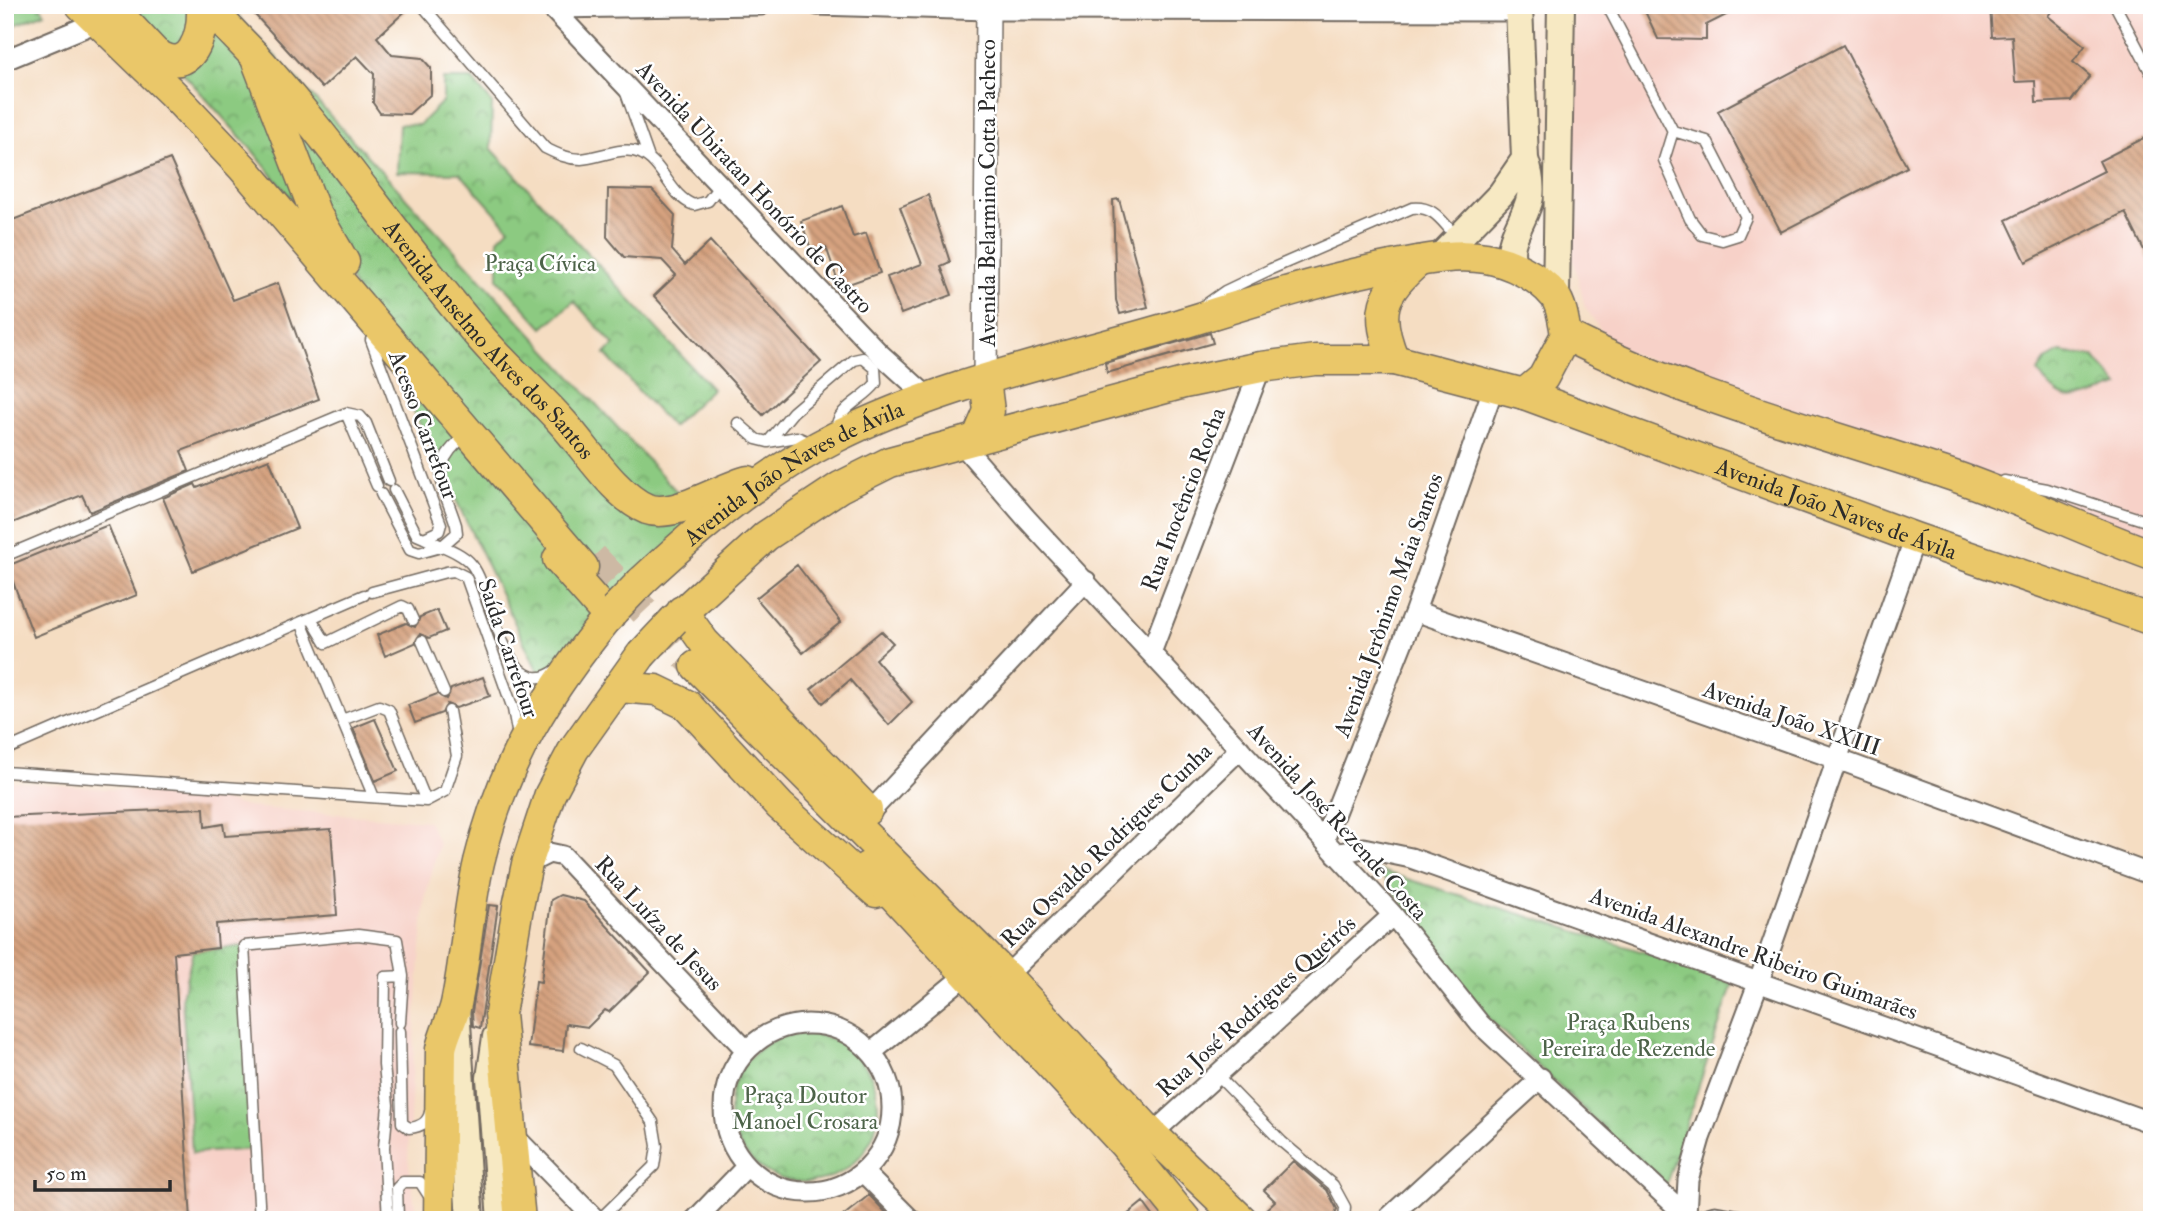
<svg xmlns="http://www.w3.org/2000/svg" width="2157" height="1225" viewBox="0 0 2157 1225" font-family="'IM FELL Double Pica',serif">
<defs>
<pattern id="park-crowns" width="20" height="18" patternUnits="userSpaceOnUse" patternTransform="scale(1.75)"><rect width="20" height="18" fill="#8cca81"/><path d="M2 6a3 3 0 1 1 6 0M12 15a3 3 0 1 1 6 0" fill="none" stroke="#73a46a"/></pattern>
<pattern id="building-back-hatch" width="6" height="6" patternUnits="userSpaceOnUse" patternTransform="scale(1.75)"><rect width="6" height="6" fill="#d6a27f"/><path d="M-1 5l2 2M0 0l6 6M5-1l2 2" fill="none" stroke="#ae8468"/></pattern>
</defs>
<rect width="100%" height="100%" fill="#fff"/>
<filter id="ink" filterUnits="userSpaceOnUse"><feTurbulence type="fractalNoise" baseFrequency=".0143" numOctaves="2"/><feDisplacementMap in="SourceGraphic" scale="14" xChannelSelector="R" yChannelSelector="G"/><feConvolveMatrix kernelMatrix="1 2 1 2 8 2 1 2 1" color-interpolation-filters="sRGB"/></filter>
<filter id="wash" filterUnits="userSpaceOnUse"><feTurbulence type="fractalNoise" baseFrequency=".00686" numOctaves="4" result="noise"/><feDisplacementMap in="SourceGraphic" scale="28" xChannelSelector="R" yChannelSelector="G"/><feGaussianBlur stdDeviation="1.57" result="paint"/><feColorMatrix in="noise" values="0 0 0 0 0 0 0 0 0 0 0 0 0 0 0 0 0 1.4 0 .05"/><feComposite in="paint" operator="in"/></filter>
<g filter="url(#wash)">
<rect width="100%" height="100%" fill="#f5ddc2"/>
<!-- built -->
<path fill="#f7d1c8" d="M1573,5H2152V539L1627,352L1602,332L1585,307L1573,258Z
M5,781L212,797L247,807L428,821L439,845L425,898L415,1022L408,1158L417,1220H5Z"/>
<!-- park -->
<path fill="url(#park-crowns)" stroke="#5c7a56" stroke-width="2" d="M5,5H39L45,13L5,29Z
M122,5H228L702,519L541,678L343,263L253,151Z
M443,79H472L492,103L491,148L712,389L672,427L605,354L614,345L574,301L543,328L498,279V239L509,228L460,173L397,172L399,124L419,125L443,101Z
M2060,352L2094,357L2119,386C2077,399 2067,412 2038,372L2046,360Z
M1378,870L1734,980L1665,1188L1485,1015Z
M244,946L256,1149L192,1153L182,996L193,951Z
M730 1108a74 74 0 1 1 148 0a74 74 0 1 1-148 0Z"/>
<g id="blocks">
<!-- building -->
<path fill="url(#building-back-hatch)" d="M246,5H412L377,37L392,55L422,58L431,68V94L409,114L380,113L373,103L374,74L357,56L322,88Z
M1642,5H1746L1706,25V40L1658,39Z
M1990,5H2056L2048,16L2085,46L2073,62L2090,76L2071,101L2036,103L2035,81L2015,82L2012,36L1992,37Z
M1843,45L1907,167L1781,232L1718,111Z
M2146,137L2152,149V266L2125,212L2026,262L2006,220L2104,171L2099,161Z
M170,159L233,300L278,283L319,399L181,451L189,471L90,512L82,495L5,526V223Z
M608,189L652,190L675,215L672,250L685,265L710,241L821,362L763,415L654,296L676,275L662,260L624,257L607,237Z
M928,195L950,262L941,266L952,295L901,314L887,277L922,264L900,207Z
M1119,199L1148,307L1120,314L1116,300L1113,200Z
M842,206L853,237L866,233L880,273L840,287L826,247L812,252L801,221Z
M1210,333L1213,343L1107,373L1105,363Z
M269,459L297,528L193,571L163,498L195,484L197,488Z
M108,525L137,595L34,637L7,566Z
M797,565L841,622L803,653L756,598Z
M437,610L446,631L429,638L420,634L415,643L385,656L377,635L406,623L415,627L420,617Z
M881,631L893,643L875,659L912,702L889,725L850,680L823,703L811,689Z
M483,677L490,696L456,708L447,704L442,713L415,723L408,705L437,694L446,699L451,689Z
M375,719L398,771L375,781L353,728Z
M204,808L205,827L223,824L225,836L331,829L337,915L216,924L218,948L174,953L191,1220H5V817Z
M560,895L584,901L650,972L609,1012L605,1010L588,1027L566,1024L563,1051L528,1047L536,981L541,982L551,900Z
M489,905L498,906L480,1028L473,1026L472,1012Z
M1293,1161L1327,1190L1337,1209L1332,1220H1270L1263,1212L1275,1201L1264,1190Z
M869,1195L893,1220H838Z
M1143,1202L1156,1220H1121Z"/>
</g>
</g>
<g filter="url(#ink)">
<use href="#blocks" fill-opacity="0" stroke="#726960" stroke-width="2"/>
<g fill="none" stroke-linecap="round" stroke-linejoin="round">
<!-- primary-tunnel -->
<path stroke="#cdb9a4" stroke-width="30" stroke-dasharray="30 15" stroke-linecap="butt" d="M593,557L696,666"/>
<!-- service casing -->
<g stroke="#726960" stroke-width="13">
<path id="service" d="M422,5L545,148C557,154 567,159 581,159C599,158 623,145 640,153C664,163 669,196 694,205L708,201L720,185
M1607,5L1673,131
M2115,5L2152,75
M626,93L649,158
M1673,131L1707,141L1746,217L1738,235L1722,240L1702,235L1690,219L1664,160Z
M1205,305L1225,291L1271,269L1412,208C1435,206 1441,221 1456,236
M371,340L441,524L439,531L424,538L417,535L394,490
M346,413L377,486
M738,423L756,439L768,442
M813,444L797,437L768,442L793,412L854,360L863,358L875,368L876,383C864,400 837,407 836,430
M2004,481L2047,489L2152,523
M381,494L410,550L419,553L441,547L457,533L456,525C446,492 428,470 457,443
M424,538C438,545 462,552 472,565C493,592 505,707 556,670
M5,556L346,413L360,416L366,423L389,481
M372,592L446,572L454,571L466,577L513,709L518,736
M311,618L326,643L402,606L408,609L413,620
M301,622L373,795
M422,641L444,692
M342,720L379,706L389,710L426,801
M5,750L364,595
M5,772L426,801L445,791L457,756L449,711
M400,1031L402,1123L409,1128C420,1127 428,1123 430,1112
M581,1048L614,1065L653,1122L657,1146L654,1166L599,1220
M1216,1074L1282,1142L1333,1185L1345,1207L1344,1220
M398,1218L397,1188L403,1182H420L431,1199
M260,1220L244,946L358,935L397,940L403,976L400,1023
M388,1220L384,1147L388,1105L384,1065L385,977L403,976"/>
</g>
<!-- minor casing -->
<g stroke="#726960" stroke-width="23">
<path id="minor" d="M549,5L878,352L929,398
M818,5L988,10L1519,11
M552,8L761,5
M5,60L97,22
M960,442L1026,518L1393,915L1480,1024L1691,1220
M1415,611L1837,759L2152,875
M1152,650L1261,367
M870,812L1086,581
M1324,840L1415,611L1494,386
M1336,854L1363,848L1411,858L2152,1123
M527,864L549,853L563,856L746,1050
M1006,976L1240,749
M724 1108a84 84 0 1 1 168 0a84 84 0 1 1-168 0Z
M872,1052L968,973
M511,1133L596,1220
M1152,1134L1393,915
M864,1173L911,1220
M1686,1214L1688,1180L1700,1138L1759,981L1915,538
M695,1220L747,1166
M1386,1220L1541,1078
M1702,1220L1715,1216L1738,1220"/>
</g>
<!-- tertiary casing -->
<g stroke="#726960" stroke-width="26">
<path id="tertiary" d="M985,380L988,5"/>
</g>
<!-- secondary casing -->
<g stroke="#726960" stroke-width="30">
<path id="secondary" d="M1438,259L1501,194L1525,159
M1514,266C1503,243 1526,220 1530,197C1532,184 1529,171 1525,159L1519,5
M1556,296L1561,5
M456,1008L470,1220
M496,1037L490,1078L501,1220"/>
</g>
<!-- primary casing -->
<g stroke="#726960" stroke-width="33">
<g id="primary">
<path d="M81,5L172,93L243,168L583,567"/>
<path d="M110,5L155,53C193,78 203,34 202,5"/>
<path d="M206,5L255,56L315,212L344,262"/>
<path id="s1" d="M255,56C336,145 402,247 481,338C506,367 536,393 562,422C585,447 616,497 647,509C675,519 720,488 748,481"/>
<path d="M1566,335C1686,397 1817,430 1945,473C2015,496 2082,530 2152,555"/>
<path d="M1394,360C1374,312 1381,293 1419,261"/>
<path d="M977,439L989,411L985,380"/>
<path d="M558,559L609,617"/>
<path id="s2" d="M641,582C700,527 764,473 836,437C943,383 1063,359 1177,325C1252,302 1325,278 1402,264C1428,259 1459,253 1486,258C1509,262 1538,276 1554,295C1562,305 1564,323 1566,335L1543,378L1524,394"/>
<path d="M682,611L704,642L867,810"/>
<path id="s3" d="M674,620L766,536L840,487L890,462L1184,383L1261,367L1315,360H1394L1524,394L1915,538L2152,620"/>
<path d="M696,666L1006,976L1152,1134L1242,1220"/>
<path d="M618,687L656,690L687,705L780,806L876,892"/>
<path d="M867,867L1124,1144L1186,1220"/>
<path d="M439,1220L441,1049C444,1033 453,1018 456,1004C466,957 468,909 479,862C503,761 549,689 614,610"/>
<path d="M520,1220L500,1014L518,907L527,864L550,794L574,749L641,655"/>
</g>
</g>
<!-- service -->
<use href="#service" stroke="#fff" stroke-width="10"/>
<!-- minor -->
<use href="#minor" stroke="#fff" stroke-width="19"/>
<!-- tertiary -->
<use href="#tertiary" stroke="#fff" stroke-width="23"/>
<!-- secondary -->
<use href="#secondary" stroke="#f7e9c3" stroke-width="26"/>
<!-- primary -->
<use href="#primary" stroke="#eac769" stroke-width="30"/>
<!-- primary-bridge casing -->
<g stroke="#726960" stroke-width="33" stroke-linecap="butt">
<path id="primary-bridge" d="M614,610L641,582
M641,655L674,620"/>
</g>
<!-- primary-bridge -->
<use href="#primary-bridge" stroke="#eac769" stroke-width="30"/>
</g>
</g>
<g text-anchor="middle" stroke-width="5" stroke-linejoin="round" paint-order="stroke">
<!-- street labels -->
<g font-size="23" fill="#2b2b2b" stroke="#fff">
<text transform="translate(755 187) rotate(47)" y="8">Avenida Ubiratan Honório de Castro</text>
<text transform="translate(987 193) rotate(-90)" y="8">Avenida Belarmino Cotta Pacheco</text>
<text dy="8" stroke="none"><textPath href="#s1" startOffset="368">Avenida Anselmo Alves dos Santos</textPath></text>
<text transform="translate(424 425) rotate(69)" y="8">Acesso Carrefour</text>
<text dy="8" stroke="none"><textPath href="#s2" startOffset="189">Avenida João Naves de Ávila</textPath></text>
<text transform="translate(1183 499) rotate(-69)" y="8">Rua Inocêncio Rocha</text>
<text dy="8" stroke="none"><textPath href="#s3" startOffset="1253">Avenida João Naves de Ávila</textPath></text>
<text transform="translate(1388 605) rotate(-70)" y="8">Avenida Jerônimo Maia Santos</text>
<text transform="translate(509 648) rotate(71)" y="8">Saída Carrefour</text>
<text transform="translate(1792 718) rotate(19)" y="8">Avenida João XXIII</text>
<text transform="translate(1338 821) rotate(48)" y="8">Avenida José Rezende Costa</text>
<text transform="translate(1106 845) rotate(-44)" y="8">Rua Osvaldo Rodrigues Cunha</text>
<text transform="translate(659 923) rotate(47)" y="8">Rua Luíza de Jesus</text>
<text transform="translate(1754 953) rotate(20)" y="8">Avenida Alexandre Ribeiro Guimarães</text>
<text transform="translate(1256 1006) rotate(-42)" y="8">Rua José Rodrigues Queirós</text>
</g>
<!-- park labels -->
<g font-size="23" fill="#4d6349" stroke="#fff">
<text x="540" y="271">Praça Cívica</text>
<text x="1628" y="1030">Praça Rubens<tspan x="1628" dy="26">Pereira de Rezende</tspan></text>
<text x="805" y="1103">Praça Doutor<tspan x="805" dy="26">Manoel Crosara</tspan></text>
</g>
</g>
<!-- margin -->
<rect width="2157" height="1225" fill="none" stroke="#fff" stroke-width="28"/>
<!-- scale -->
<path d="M35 1180v10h135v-10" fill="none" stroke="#2b2b2b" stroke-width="3.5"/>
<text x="46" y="1180" font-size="21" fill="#2b2b2b" stroke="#ffffff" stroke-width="5" paint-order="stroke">50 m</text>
</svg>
